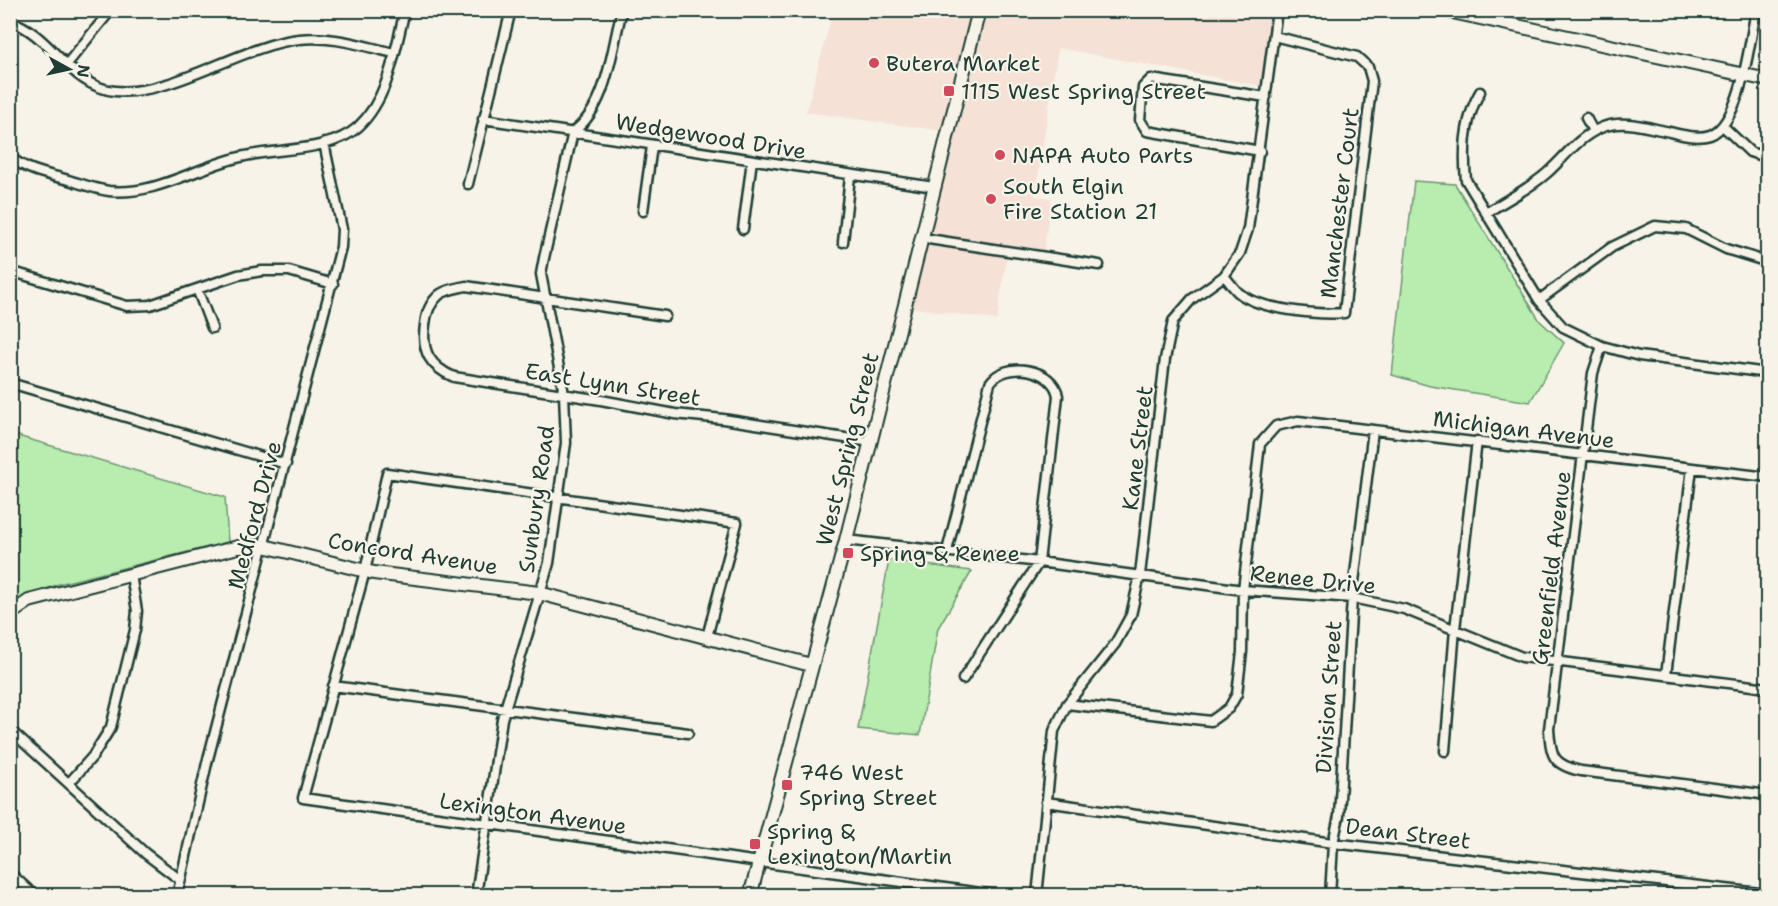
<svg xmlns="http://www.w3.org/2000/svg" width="1778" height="906" viewBox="0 0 1778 906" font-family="'Shantell Sans',sans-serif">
<rect width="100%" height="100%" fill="#f7f3e8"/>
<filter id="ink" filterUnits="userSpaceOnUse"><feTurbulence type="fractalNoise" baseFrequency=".0167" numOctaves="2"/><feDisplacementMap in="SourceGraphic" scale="12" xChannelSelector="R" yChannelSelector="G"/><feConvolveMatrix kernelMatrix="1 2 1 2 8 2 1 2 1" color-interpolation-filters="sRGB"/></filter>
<g filter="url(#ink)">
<!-- built -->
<path fill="#f5e1d5" d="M833,11H975L944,131L806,112Z
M982,11H1274L1266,87L1058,48L1035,196L1051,198L1044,250L1008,247L997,320L909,307Z"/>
<!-- green -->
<path fill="#b8edaf" stroke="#6c9572" stroke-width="1.5" d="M1414,181L1455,184L1540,321L1564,343L1530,402L1430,386L1392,375Z
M11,434L225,497L228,542L59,584L33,594L11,608Z
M889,560L972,571L938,628L920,735L858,729Z"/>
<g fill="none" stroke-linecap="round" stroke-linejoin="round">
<!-- street casing -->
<g stroke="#1f3d34" stroke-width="13">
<path id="street" d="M10,21C51,34 70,87 115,91C171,97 242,45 299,39C331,35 363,46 394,53
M67,64L111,10
M1480,92C1465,118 1463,150 1466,180L1539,300L1563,327L1602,346L1639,356L1768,373
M1586,118L1593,131
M483,119L934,187
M1724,127L1750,152L1768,158
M1260,151L1147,131L1140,120L1143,87L1151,79L1266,97
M10,157C26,170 46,174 65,179C79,183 94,189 109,191C157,196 199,165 245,156C280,148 330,152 358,127C389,98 395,50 405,10
M468,184L511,10
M643,211L652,146
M1486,213C1506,200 1529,189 1547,173C1565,157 1579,136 1603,127C1622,120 1642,126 1661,130C1676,133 1695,140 1710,135C1741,124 1750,40 1756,10
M743,229L752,160
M922,238L1099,265
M843,242L850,176
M10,271L127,306L150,305L238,275L262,271H289L333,284
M1224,276C1229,281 1234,289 1239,293C1260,310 1319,315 1344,313L1372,81L1368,67L1357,57L1274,36
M197,289L212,328
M1539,300L1612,247L1655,226L1686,229L1726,249L1768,262
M665,316L466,286C457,288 447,289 439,295C430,303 426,313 425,325C421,351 430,367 454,377L601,400L675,414L723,419L871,442
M1602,346L1593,373L1549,729C1551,757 1553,765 1581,771L1768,795
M10,383L286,464
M846,540L1039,562L1243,590L1352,598L1404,609L1522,657L1768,688
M947,551L990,383C1005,360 1054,368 1058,396L1039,562L963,679
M707,637L737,523L387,473L365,571L303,798L1002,896
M1666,675L1692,468
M333,686L688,733
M1067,704L1211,721L1229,708L1237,694L1242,652L1243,590L1260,444L1276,426L1298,421L1768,477
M10,730L146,854L179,879
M1445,751L1455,629L1477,441
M70,782L93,756L111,727L135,630L137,611L131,575
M1046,802L1333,843L1768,894
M10,873L35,896
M177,896L207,763L341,247L342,229L324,143
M476,896L502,719L549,563L566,443L564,394L541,274L544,258L573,132C608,106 611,51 622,10
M1037,896L1054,731L1067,704L1115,644L1131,615L1140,575L1165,359L1173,321L1192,299L1224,276L1240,253L1248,229L1277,10
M1330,896L1333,843L1339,816L1352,598L1373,430"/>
</g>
<!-- secondary casing -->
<g stroke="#1f3d34" stroke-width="16">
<path id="secondary" d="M1443,10L1768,80
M10,614L29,601L238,547L264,546L374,573L539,593L811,665
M750,896L846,540L979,10"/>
</g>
<!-- street -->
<use href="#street" stroke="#f7f3e8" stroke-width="8"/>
<!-- secondary -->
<use href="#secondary" stroke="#f7f3e8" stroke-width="12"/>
</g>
</g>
<!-- markers -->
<g fill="#d1495b" stroke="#f7f3e8" stroke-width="2">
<circle cx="874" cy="63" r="6"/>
<rect x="943" y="85" width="12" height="12" rx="3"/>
<circle cx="1000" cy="155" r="6"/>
<circle cx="991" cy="199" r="6"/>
<rect x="842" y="547" width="12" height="12" rx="3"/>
<rect x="781" y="779" width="12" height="12" rx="3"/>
<rect x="749" y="838" width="12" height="12" rx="3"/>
</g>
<g text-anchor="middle" stroke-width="4.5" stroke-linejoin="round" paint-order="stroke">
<!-- poi labels -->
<g font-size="22" fill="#1f3d34" stroke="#f7f3e8" text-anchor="start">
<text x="886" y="71">Butera Market</text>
<text x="961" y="99">1115 West Spring Street</text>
<text x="1012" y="163">NAPA Auto Parts</text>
<text x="1003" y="194">South Elgin<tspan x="1003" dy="25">Fire Station 21</tspan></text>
<text x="860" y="561">Spring &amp; Renee</text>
<text x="799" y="780">746 West<tspan x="799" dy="25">Spring Street</tspan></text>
<text x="767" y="839">Spring &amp;<tspan x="767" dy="25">Lexington/Martin</tspan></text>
</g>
<!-- street labels -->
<g font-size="22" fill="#1f3d34" stroke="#f7f3e8">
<text transform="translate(711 136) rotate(9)" y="8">Wedgewood Drive</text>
<text transform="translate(1339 203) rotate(-83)" y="8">Manchester Court</text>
<text transform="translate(613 384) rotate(9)" y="8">East Lynn Street</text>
<text transform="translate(1524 429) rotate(7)" y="8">Michigan Avenue</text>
<text transform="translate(1137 448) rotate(-83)" y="8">Kane Street</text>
<text transform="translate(847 449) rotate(-76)" y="8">West Spring Street</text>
<text transform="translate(536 499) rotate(-82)" y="8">Sunbury Road</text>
<text transform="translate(254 515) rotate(-75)" y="8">Medford Drive</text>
<text transform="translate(413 553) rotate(9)" y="8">Concord Avenue</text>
<text transform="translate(1551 568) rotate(-83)" y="8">Greenfield Avenue</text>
<text transform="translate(1313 579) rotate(6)" y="8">Renee Drive</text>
<text transform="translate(1328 697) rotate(-86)" y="8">Division Street</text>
<text transform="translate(533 813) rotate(8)" y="8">Lexington Avenue</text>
<text transform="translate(1408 833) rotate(7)" y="8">Dean Street</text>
</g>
</g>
<!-- margin -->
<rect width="1778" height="906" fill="none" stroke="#f7f3e8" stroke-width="36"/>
<rect x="18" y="18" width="1742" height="870" fill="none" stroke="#1f3d34" stroke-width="2" filter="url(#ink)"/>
<!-- north arrow -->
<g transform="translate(69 69) rotate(98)" stroke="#f7f3e8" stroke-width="4.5" paint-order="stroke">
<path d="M0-4.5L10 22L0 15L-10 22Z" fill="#1f3d34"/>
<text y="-9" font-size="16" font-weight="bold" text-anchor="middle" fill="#1f3d34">N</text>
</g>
</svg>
